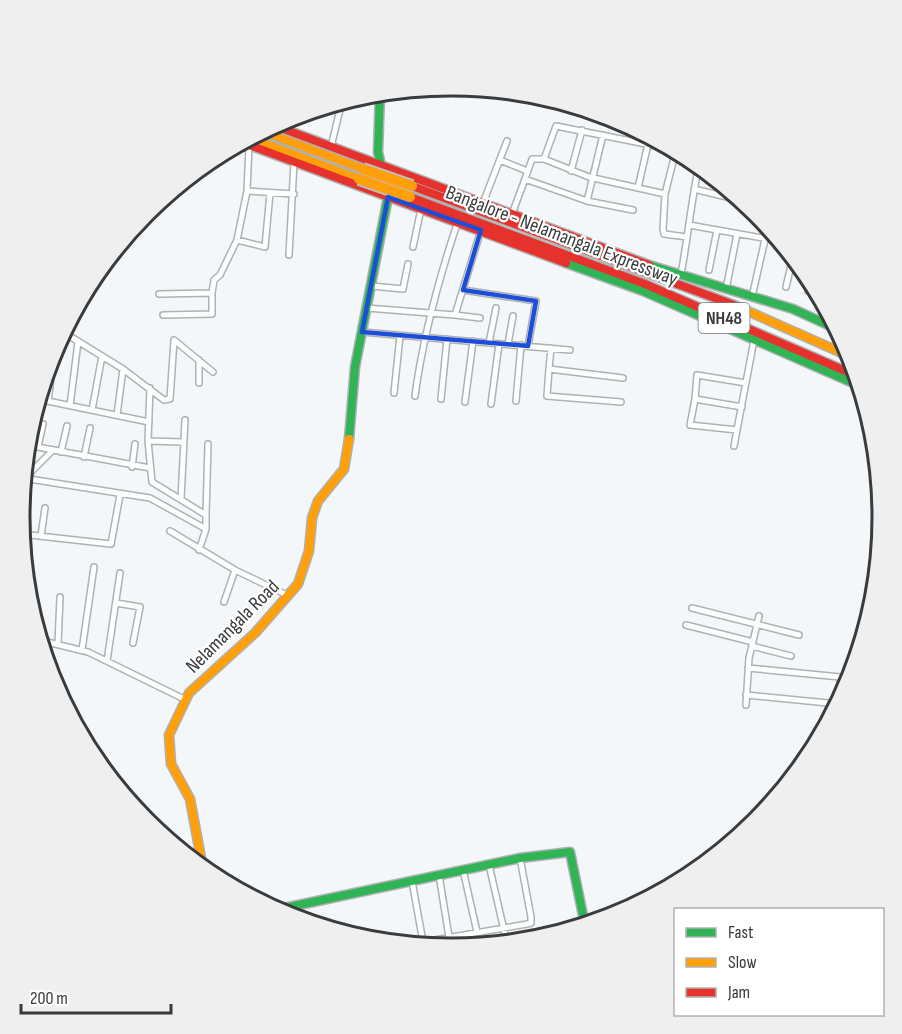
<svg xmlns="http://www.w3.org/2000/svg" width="902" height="1034" font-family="'Sofia Sans Condensed',sans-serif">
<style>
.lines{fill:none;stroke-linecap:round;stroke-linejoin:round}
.street-casing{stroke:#afb1b3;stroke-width:8}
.fast-casing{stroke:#afb1b3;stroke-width:11}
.slow-casing{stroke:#afb1b3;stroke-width:11}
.jam-casing{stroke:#afb1b3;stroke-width:11}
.street{stroke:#fdfefe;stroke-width:5}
.fast{stroke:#30b455;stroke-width:8}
.slow{stroke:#ff9f0a;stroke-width:8}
.jam{stroke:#e5322d;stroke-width:8}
.slow-bridge-casing{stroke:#b8c0c9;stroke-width:14;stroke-linecap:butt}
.slow-bridge{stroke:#ff9f0a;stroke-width:10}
.marked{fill:none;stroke:#1d4ed8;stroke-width:4.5;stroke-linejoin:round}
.labels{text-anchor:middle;stroke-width:4.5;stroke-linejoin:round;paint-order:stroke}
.shield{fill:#fff;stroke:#747677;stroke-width:1.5}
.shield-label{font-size:18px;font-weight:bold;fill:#393b3d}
.street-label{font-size:20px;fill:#393b3d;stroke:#fff}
.rim{fill:none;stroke:#393b3d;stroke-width:3}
</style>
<rect width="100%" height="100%" fill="#f4f7fa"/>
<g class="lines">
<defs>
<path id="street" d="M331 147 342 101
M676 150 665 194 663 229 664 234 687 237
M500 160 527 171
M571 171 582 130
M525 179 532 159H544
M638 188 648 144
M694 189 743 201
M247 191 294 194
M665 194 589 177 544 159 556 126 676 150
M587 201 603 135
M483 203 507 141
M512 214 525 179 587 201 633 210
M689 225 780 241
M237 240 265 247 270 193
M413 247 421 209
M289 255 294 162
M709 270 717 230
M681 274C688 237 691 202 699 165
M372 286 403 289 408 264
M786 287 793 257
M726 289 737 234
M463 290 536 301 528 346
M808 291 811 279
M159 294 212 293 214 280 220 275 237 240 247 191 249 146
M752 297 768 226
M367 308 455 315
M163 315 212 314V293
M480 318 455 315 481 230
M825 323 828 311
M63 332 123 369 164 400 170 399 174 340 213 372
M362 332 570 350
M489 343 496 308
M508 344 513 316
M551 348 549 369 623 378
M199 360V383
M549 369 547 396 621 402
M150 388 148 441 152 482 206 515V529L199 550
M394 393 400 336
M415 396C423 336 439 278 458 221
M38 399 149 422
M441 399 447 339
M695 399 697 375 746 383
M48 401 55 347
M516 401 521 345
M465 402 473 341
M491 404 499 344
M70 406 78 342
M742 407 695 399 690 425 737 430 754 340
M92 410 102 356
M117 415 123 369
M148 441 183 442
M27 445 150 468
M734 446 737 430
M38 447 43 424
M61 452 67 426
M84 457 90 428
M132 467 135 444
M23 478 150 498 206 529
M181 499 185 420
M21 503 31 472 53 450
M206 515 208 444
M170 531 235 570 289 596
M21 534 111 544 120 495
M41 536 45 508
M224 602 235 570
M116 603 140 607 133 643
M692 608 799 635
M686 625 753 642
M39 640 88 652 186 700
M858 641 862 642
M58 644 60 597
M752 646 791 656
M82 650 94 567
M107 661 120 573
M850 663 855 665
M748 668 840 677V699
M746 695 838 704
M746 705 749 658 759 616
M489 865 507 943
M463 870 477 932
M439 875 449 937
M412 881 423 942 527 924 531 923V917L520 858
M295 906 297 919
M583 920 596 922"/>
<path id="fast" d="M566 263 643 291 860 386
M649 265 793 309 837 329
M349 439 355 367 388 197 378 152 380 92
M275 910 520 858 570 852 585 925"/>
<path id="slow" d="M262 131 363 169
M250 138 359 179
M734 305 851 357
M203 869 190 799 171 764 169 735 189 693 255 633 298 584 309 551 312 518 318 501 344 469 349 439"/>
<path id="jam" d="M273 125 649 265
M241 142 566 263
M412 186 734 305
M410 197 645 284 857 376"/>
</defs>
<!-- street casing -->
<use href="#street" class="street-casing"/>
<!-- fast casing -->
<use href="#fast" class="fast-casing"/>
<!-- slow casing -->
<use href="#slow" class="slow-casing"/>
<!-- jam casing -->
<use href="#jam" class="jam-casing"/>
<!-- street -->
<use href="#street" class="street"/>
<!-- fast -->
<use href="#fast" class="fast"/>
<!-- slow -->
<use href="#slow" class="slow"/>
<!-- jam -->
<use href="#jam" class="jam"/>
<defs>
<path id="slow-bridge" d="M363 169 412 186
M359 179 410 197"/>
</defs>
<!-- slow-bridge casing -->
<use href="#slow-bridge" class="slow-bridge-casing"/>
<!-- slow-bridge -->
<use href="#slow-bridge" class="slow-bridge"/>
</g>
<!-- marked area -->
<path class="marked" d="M388 197 481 230 463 290 536 301 528 346 362 332Z"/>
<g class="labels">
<!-- shield labels -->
<rect class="shield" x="698.5" y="303" width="51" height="30" rx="4.5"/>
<g class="shield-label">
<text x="724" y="324">NH48</text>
</g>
<!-- street labels -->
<g class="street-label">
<text transform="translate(562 235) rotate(21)" y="7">Bangalore - Nelamangala Expressway</text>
<text transform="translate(232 626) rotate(-45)" y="7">Nelamangala Road</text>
</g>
</g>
<!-- crop -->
<path d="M0 0H902V1034H0ZM30 517a421 421 0 1 1 842 0a421 421 0 1 1-842 0Z" fill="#efefef" fill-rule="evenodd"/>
<path class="rim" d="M30 517a421 421 0 1 1 842 0a421 421 0 1 1-842 0Z"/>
<!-- legend -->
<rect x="674" y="908" width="210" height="108" fill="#ffffff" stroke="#b0b1b1" stroke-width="1.5"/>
<rect x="686" y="928" width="30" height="9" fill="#30b455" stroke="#b0b1b1" stroke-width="1.5"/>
<text x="728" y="938" font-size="18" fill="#393b3d">Fast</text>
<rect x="686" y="958" width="30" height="9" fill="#ff9f0a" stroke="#b0b1b1" stroke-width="1.5"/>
<text x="728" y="968" font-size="18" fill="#393b3d">Slow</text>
<rect x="686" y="988" width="30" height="9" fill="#e5322d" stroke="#b0b1b1" stroke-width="1.5"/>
<text x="728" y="998" font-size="18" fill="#393b3d">Jam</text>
<!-- scale -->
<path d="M21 1004v9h150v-9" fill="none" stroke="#393b3d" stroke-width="3"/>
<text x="30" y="1004" font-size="18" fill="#393b3d" stroke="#ffffff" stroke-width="4.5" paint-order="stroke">200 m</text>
</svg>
